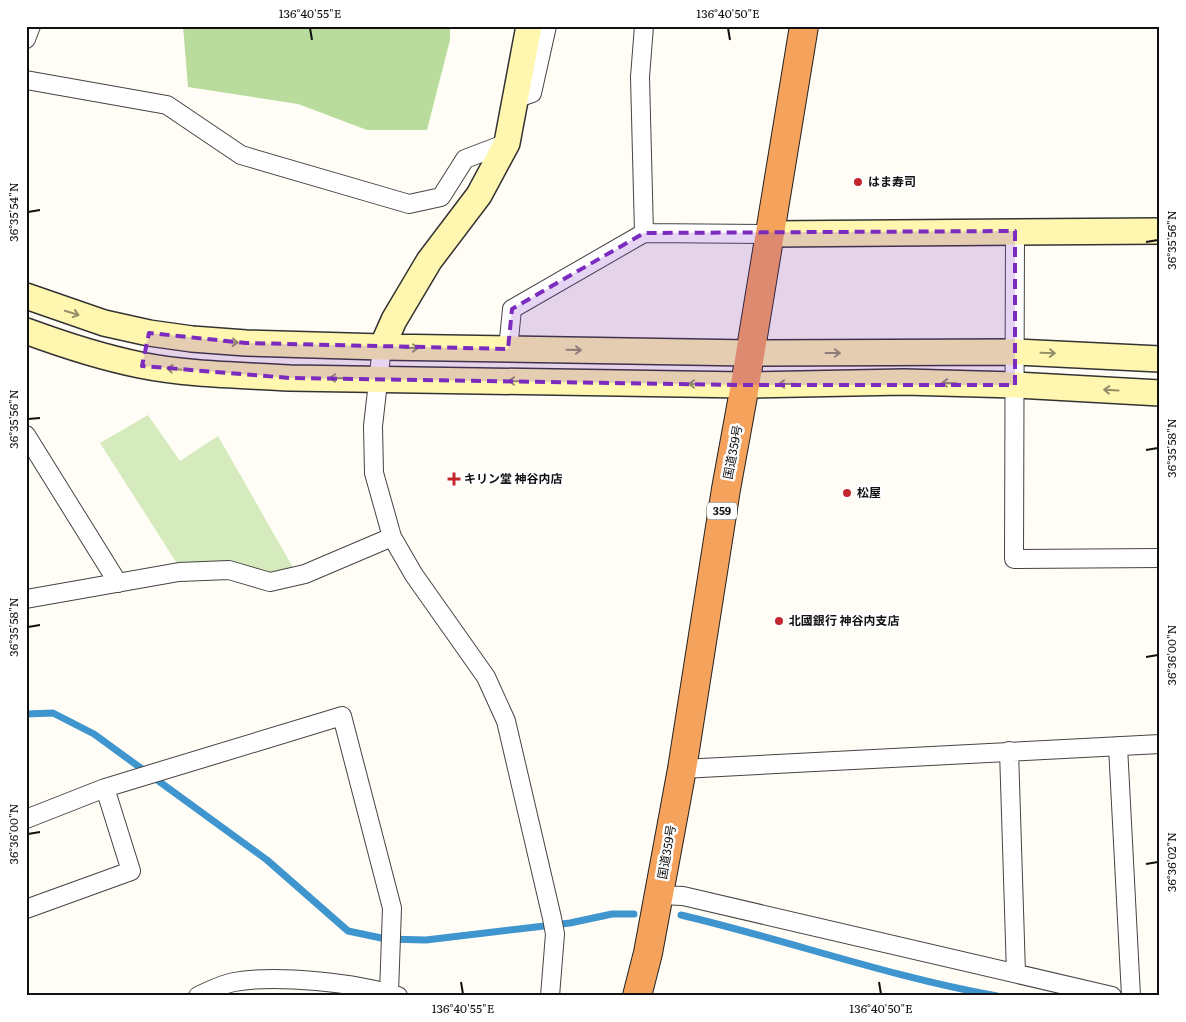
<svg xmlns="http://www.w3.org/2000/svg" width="1186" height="1022" font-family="Literata,'Noto Sans JP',serif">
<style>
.green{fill:#d5ebbd}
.forest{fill:#b9dc9c}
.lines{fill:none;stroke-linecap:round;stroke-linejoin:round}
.stream{stroke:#3f96cf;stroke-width:7}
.street-casing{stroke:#444;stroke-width:20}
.secondary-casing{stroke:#333;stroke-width:28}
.highway-casing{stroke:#222;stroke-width:30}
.street{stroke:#fff;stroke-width:18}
.secondary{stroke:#fff6b0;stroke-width:25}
.highway{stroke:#f5a25d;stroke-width:28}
.oneway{stroke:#948f68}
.marked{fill:#7b2cbf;fill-opacity:0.2;stroke:#7b2cbf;stroke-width:4;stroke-dasharray:10 6;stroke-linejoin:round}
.ticks{fill:none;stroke:#111;stroke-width:2}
.poi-dot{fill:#c4262e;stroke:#fff;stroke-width:2}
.labels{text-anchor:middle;stroke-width:5;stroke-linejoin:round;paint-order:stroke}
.shield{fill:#fff;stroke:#585858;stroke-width:1}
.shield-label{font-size:11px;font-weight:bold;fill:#111}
.poi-label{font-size:12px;font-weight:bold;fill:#111;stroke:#fff;text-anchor:start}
.street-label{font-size:12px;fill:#111;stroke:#fff}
.neatline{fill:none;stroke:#111;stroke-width:2}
.ticks-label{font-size:12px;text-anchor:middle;fill:#111}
</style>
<rect width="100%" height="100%" fill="#fffdf5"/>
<!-- green -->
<path class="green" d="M148 415 180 461 218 436 295 571C287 573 276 576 268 575 238 570 208 557 178 565L100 443Z"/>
<!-- forest -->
<path class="forest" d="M183 26H450V40L427 130H367L298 104 188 87Z"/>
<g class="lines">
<!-- stream -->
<path class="stream" d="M26 714 53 713 94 734 267 860 348 931 386 939 426 940 570 923 612 914H634
M681 915C787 940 890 977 997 996"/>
<defs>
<path id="street" d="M26 39 31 26
M26 80 167 105 241 155 409 204 441 197 465 159 507 143
M515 99 532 93 547 26
M1015 231 1014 559 1160 558
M644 233 640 77 644 26
M382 347 373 426 374 473 392 537 414 575 486 677 506 721 552 918 555 934 550 996
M508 349 512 309 644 233 770 234
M26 435 118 583
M26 599 179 572 229 570 270 582 305 574 392 537
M1118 746 1131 996
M1009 751 1016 973
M682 769 1160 744
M26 819 105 788 342 716 392 908 389 993
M659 895 683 896 1112 996
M26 909 131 871 105 788
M198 996C209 991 222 984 234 982 277 974 357 983 398 996"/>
<path id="secondary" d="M770 234 1160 231
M26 296 104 323 149 333 192 339 246 343 382 347 749 353 1015 352 1160 359
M26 331C64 345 101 357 140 365 189 375 241 375 290 378L745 385 904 382 1015 385 1160 393
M382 347 394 320 429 261 479 195 507 143 529 26"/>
<path id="highway" d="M637 996 648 953 682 769 726 489 745 385 804 26"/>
</defs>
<!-- street casing -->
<use href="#street" class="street-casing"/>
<!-- secondary casing -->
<use href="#secondary" class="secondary-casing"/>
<!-- highway casing -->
<use href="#highway" class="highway-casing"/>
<!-- street -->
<use href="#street" class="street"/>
<!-- secondary -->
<use href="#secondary" class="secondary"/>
<!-- highway -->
<use href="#highway" class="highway"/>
</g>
<!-- one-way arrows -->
<defs><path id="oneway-shaft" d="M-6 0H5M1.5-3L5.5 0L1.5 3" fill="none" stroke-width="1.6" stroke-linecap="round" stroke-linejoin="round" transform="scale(1.25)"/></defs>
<g class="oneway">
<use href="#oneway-shaft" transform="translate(72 313) rotate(17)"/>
<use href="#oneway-shaft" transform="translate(231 342) rotate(4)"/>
<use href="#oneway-shaft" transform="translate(411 348) rotate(1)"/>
<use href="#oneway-shaft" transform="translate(574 350) rotate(1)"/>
<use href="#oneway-shaft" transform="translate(833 353)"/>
<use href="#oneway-shaft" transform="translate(1048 353) rotate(2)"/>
<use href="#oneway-shaft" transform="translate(174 369) rotate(-174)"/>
<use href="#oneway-shaft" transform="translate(337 378) rotate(-179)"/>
<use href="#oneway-shaft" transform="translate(516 381) rotate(-179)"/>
<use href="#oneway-shaft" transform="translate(949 383) rotate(-178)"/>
<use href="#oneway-shaft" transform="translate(696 384) rotate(-179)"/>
<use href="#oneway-shaft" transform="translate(786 384) rotate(179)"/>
<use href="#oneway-shaft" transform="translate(1111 390) rotate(-177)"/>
</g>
<!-- marked area -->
<path class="marked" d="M1015 231V385H745L290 378 142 366 149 333 246 343 508 349 512 309 644 233Z"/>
<!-- ticks -->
<path class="ticks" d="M310 28 312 40M728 28 730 40M28 212 40 210M1146 242 1158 240M28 419 40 418M1146 450 1158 448M28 627 40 625M1146 657 1158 655M28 834 40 832M1146 864 1158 862M461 982 463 994M879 982 881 994"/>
<!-- markers -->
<g class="poi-dot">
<circle cx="858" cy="182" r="5"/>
<path d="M451.5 471.5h5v5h5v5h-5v5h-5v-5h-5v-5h5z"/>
<circle cx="847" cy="493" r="5"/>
<circle cx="779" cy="621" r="5"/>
</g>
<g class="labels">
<!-- shield labels -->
<rect class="shield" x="707" y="502.5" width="30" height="17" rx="4"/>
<g class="shield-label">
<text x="722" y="515">359</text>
</g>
<!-- poi labels -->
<g class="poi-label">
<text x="868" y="186">はま寿司</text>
<text x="464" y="483">キリン堂 神谷内店</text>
<text x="857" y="497">松屋</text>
<text x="789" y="625">北國銀行 神谷内支店</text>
</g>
<!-- street labels -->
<g class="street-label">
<text transform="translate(733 452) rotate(-79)" y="4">国道359号</text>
<text transform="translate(667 852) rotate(-80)" y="4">国道359号</text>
</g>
</g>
<!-- border -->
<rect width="1186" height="1022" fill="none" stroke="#ffffff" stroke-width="55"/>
<rect x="28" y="28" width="1130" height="966" class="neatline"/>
<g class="ticks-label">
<text x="310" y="18">136°40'55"E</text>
<text x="728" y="18">136°40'50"E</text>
<text transform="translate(14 212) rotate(-90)" y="4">36°35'54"N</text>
<text transform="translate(1172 240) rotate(-90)" y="4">36°35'56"N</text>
<text transform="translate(14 419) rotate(-90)" y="4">36°35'56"N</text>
<text transform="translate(1172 448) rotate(-90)" y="4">36°35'58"N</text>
<text transform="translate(14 627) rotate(-90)" y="4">36°35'58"N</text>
<text transform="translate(1172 655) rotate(-90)" y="4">36°36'00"N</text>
<text transform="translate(14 834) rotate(-90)" y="4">36°36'00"N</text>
<text transform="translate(1172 862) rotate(-90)" y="4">36°36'02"N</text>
<text x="463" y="1013">136°40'55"E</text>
<text x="881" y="1013">136°40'50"E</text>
</g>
</svg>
